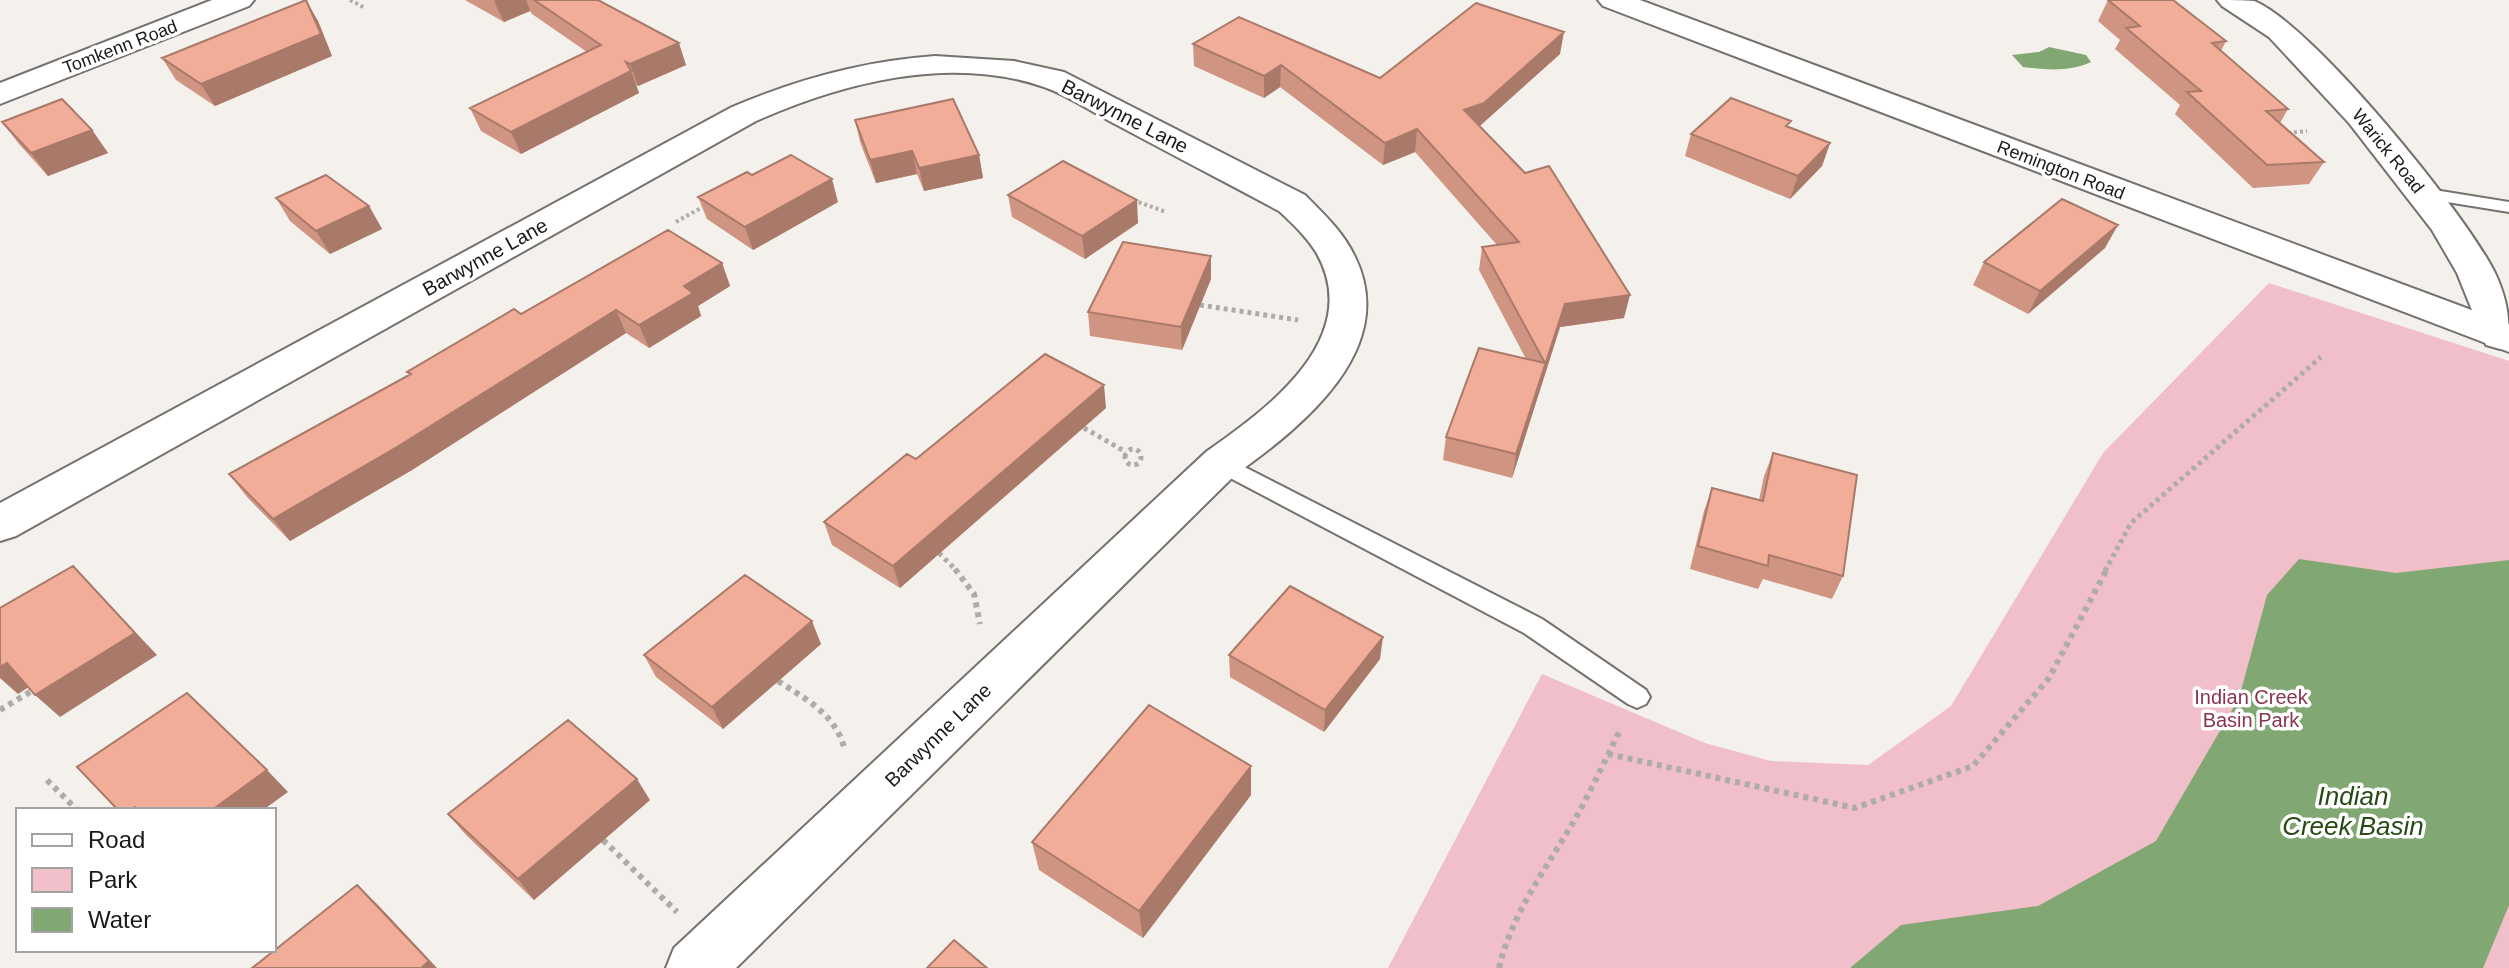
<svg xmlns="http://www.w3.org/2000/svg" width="2509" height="968" font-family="Helvetica,sans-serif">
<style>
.green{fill:#f0bfc9}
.water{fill:#81a772}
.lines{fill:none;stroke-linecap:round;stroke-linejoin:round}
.service-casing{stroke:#74716e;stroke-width:4}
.minor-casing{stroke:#74716e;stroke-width:4}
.secondary-casing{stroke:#74716e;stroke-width:4}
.path-far2{stroke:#aeaca9;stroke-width:4;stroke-dasharray:3 3;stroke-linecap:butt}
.path-far1{stroke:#aeaca9;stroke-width:5;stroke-dasharray:4 4;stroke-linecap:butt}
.path{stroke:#aeaca9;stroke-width:6;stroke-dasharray:5 5;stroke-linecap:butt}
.service{fill:#fff;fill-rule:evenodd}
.minor{fill:#fff;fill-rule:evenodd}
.secondary{fill:#fff;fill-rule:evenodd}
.wall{fill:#cf9582}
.shaded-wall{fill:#a9796a}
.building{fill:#f1ad97;stroke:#a9796a;stroke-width:2}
.labels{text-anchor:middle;stroke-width:7;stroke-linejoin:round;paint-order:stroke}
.far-street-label{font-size:18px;fill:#1b1a19;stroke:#fff}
.street-label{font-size:20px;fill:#1b1a19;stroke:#fff}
.park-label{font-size:20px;fill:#89354d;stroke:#fff}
.near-water-label{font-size:26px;font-style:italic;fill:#264a13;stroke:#fff}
</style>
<rect width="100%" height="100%" fill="#f4f1ed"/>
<!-- green -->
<path class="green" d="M2269 283 2509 361V968H1388L1542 674 1705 743 1771 761 1868 765 1951 706 2103 453Z"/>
<!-- water -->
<path class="water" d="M2049 47 2086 55 2091 62C2070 72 2046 70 2023 67L2012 55 2039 52Z
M2299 559 2396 573 2509 560V905L2483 968H1850L1901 925 2038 906 2156 841 2239 698 2267 595Z"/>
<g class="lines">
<defs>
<path id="service" d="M2422 188 2509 202V212L2416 197 2413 193 2416 189Z
M1221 455 1542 619 1646 690 1650 697 1646 704 1637 708 1628 704 1524 633 1213 469 1210 463 1213 457Z"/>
<path id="minor" d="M212 0H254L249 6 0 104V83Z
M2217 0C2228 0 2244 0 2254 1 2311 23 2469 217 2496 275 2508 302 2509 318 2509 347L2500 349 2486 345 2457 273 2432 230 2349 123 2269 37 2222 6Z
M935 56 1014 61 1064 72 1305 195C1324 214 1344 233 1355 257 1400 349 1302 427 1236 474L736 968H666L674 948 1206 452C1266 410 1366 338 1316 252 1306 236 1293 224 1279 211 1225 182 1171 154 1117 125 1093 113 1067 94 1041 86 948 55 842 83 756 121L16 536 0 541V503L732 107C798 79 864 61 935 56Z"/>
<path id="secondary" d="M1598 0H1640L2509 324V352L1603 6Z"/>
</defs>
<!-- service casing -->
<use href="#service" class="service-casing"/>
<!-- minor casing -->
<use href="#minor" class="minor-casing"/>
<!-- secondary casing -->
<use href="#secondary" class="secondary-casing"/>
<!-- path-far2 -->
<path class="path-far2" d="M350 0 365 8
M2288 133 2307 131
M1133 200 1166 212
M676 222 706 205"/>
<!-- path-far1 -->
<path class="path-far1" d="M1200 305 1298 320
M1084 428 1126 452
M1125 457a8 8 0 1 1 16 0a8 8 0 1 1-16 0Z
M939 553 957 571
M2105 571 2131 523 2321 357"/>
<!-- path -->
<path class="path" d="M955 569 974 594 980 624
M778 681C807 700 837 715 845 751
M0 710 35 689
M1608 754 1855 808 1973 766 2049 678 2107 569
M47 780 77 810
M603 840 677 912
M1499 968C1512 914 1543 873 1571 826 1589 795 1605 761 1621 728"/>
<!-- service -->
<use href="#service" class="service"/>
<!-- minor -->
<use href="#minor" class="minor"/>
<!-- secondary -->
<use href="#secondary" class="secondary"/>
</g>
<!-- wall -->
<path class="wall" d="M465 0H598L686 65 638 86 636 85 639 93 521 154 481 131 470 108 587 52 532 14 530 11 504 22Z
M2108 0 2226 41 2221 51 2288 109 2280 123 2324 162 2309 184 2253 188 2175 114 2180 105 2115 49 2120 40 2098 21Z
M318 21 332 56 215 106 176 80 162 58Z
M1193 44 1380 78 1560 54 1479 126 1624 318 1560 327 1512 478 1443 460 1446 437 1526 359 1479 270 1482 247 1497 245 1415 152 1383 165 1280 87 1264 98 1194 66Z
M855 120 979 155 983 178 924 191 917 174 876 183 860 142Z
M2 122 92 130 108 153 48 176 19 144Z
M1789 127 1830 143 1822 166 1790 199 1685 156 1691 134Z
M752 175 838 202 753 250 707 219 698 197Z
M1008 195 1138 223 1085 259 1012 217Z
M276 198 369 206 382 229 330 254 290 221Z
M2105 248 2028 314 1973 285 1984 262Z
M722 263 730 286 698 306 701 316 649 348 626 333 412 470 290 541 247 497 229 474 409 375 407 372 521 314Z
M1211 279 1182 350 1090 336 1088 312Z
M1106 408 900 588 832 545 824 522 916 459Z
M1773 453 1843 576 1832 599 1763 579 1758 589 1690 569 1704 511 1712 488 1759 500 1764 476Z
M821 644 723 729 656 677 644 655Z
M1229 655 1380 659 1324 732 1230 677Z
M1251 795 1143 938 1039 870 1032 842Z
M650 800 534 900 466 835 448 814Z"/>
<!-- shaded-wall -->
<path class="shaded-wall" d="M306 0 318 21 332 56 215 106 201 84Z
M496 0H526L530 11 504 22 494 1Z
M1564 32 1560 54 1481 125 1462 133 1464 110Z
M679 43 686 65 638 86 630 64Z
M1281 65 1280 87 1264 98V76Z
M631 71 639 93 521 154 511 132Z
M1417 129 1415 152 1383 165 1385 143Z
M92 130 108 153 48 176 31 153Z
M1830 143 1822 166 1790 199 1798 176Z
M912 151 917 174 876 183 870 160Z
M979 155 983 178 924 191 919 168Z
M832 179 838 202 753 250 745 227Z
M1137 200 1138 223 1085 259 1082 236Z
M369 206 382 229 330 254 316 231Z
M2118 225 2105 248 2028 314 2040 291Z
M1211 256V279L1182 350 1181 327Z
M722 263 730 286 698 306 701 316 649 348 639 325 684 286Z
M1630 295 1624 318 1560 327 1512 478 1516 454 1565 304Z
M616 310 626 333 412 470 290 541 273 519Z
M1104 385 1106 408 900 588 893 566Z
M73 566 157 655 60 717 35 695Z
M812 621 821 644 723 729 712 707Z
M1383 637 1380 659 1324 732 1325 710Z
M7 663 32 685 18 694 0 678V667Z
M1251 766V795L1143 938 1139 911Z
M267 770 288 792 263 810H212Z
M637 779 650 800 534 900 518 879Z
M357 885 378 905 437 968H421Z"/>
<!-- building -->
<path class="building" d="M306 0 321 34 201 84 162 58Z
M534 0H598L679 43 630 64 626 62 631 71 511 132 470 108 601 45Z
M2108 0H2173L2226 41 2212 43 2288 109 2266 111 2324 162 2267 165 2187 92 2201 91 2126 28 2140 26Z
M1476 3 1564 32 1484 103 1464 110 1525 173 1549 166 1630 295 1565 304 1516 454 1446 437 1479 348 1545 363 1482 247 1519 242 1417 129 1385 143 1281 65 1264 76 1193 44 1239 17 1380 78Z
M1731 98 1791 121 1786 126 1830 143 1798 176 1691 134Z
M62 99 92 130 31 153 2 122Z
M953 99 979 155 919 168 912 151 870 160 855 120Z
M791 155 832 179 745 227 698 197 747 172 752 175Z
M1063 161 1137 200 1082 236 1008 195Z
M326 175 369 206 316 231 276 198Z
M2062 199 2118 225 2040 291 1984 262Z
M668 230 722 263 684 286 693 293 639 325 616 310 397 447 273 519 229 474 411 374 407 372 514 309 521 314Z
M1123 242 1211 256 1181 327 1088 312Z
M1045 354 1104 385 893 566 824 522 907 454 916 459Z
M1773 453 1857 475 1843 576 1769 555 1768 566 1698 546 1712 488 1763 501Z
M73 566 135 633 35 695 7 663 0 667V608Z
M745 575 812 621 712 707 644 655Z
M1290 586 1383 637 1325 710 1229 655Z
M187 693 267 770 212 810H138L135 807 131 810H118L77 767Z
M1149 705 1251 766 1139 911 1032 842Z
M568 720 637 779 518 879 448 814Z
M357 885 429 961 421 968H252Z
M954 940 987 968H927Z"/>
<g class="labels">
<!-- far-street labels -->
<g class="far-street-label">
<text transform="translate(120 47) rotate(-21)" y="6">Tomkenn Road</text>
<text transform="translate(2388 151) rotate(51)" y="6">Warick Road</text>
<text transform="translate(2061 170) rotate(21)" y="6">Remington Road</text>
</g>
<!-- street labels -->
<g class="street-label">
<text transform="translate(1125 116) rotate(27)" y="7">Barwynne Lane</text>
<text transform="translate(485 257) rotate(-29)" y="7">Barwynne Lane</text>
<text transform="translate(938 735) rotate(-44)" y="7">Barwynne Lane</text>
</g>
<!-- park labels -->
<g class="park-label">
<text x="2251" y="704">Indian Creek<tspan x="2251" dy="23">Basin Park</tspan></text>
</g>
<!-- near-water labels -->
<g class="near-water-label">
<text x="2353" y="805">Indian<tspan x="2353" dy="30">Creek Basin</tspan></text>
</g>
</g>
<!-- legend -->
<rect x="16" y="808" width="260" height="144" fill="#ffffff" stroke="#a4a3a3" stroke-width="2"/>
<rect x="32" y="834" width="40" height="12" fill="#ffffff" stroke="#a4a3a3" stroke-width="2"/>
<text x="88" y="848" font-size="24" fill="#1b1a19">Road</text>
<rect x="32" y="868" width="40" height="24" fill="#f0bfc9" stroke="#a4a3a3" stroke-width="2"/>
<text x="88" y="888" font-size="24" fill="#1b1a19">Park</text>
<rect x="32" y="908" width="40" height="24" fill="#81a772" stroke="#a4a3a3" stroke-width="2"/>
<text x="88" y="928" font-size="24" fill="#1b1a19">Water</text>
</svg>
